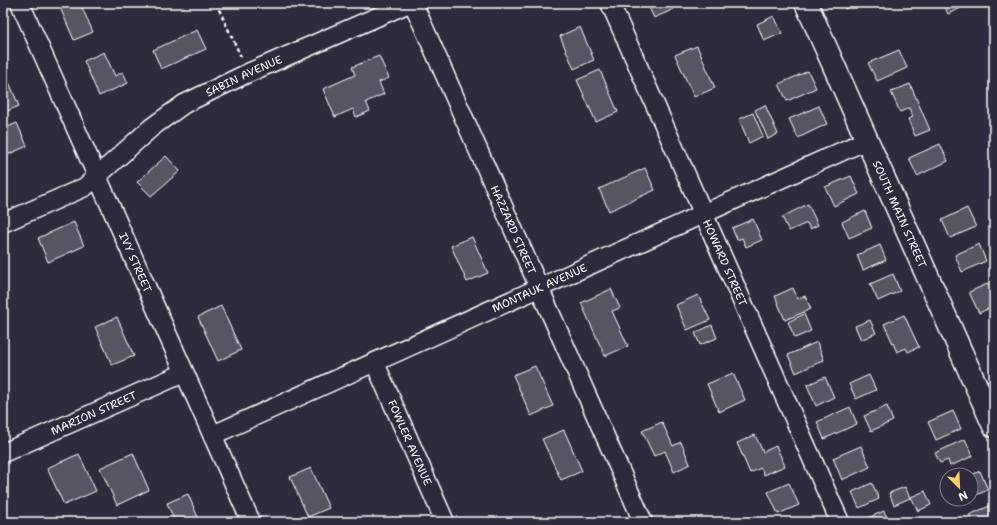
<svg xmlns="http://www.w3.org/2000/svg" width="997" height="525" font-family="'Shantell Sans',sans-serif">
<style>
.building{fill:#595564;stroke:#fff}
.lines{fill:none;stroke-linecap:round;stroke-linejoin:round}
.minor-casing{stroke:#fff;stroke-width:21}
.tertiary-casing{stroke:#fff;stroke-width:25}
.path{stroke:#fff;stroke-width:2.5;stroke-dasharray:4 3;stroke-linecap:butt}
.minor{stroke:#2f2a3d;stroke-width:18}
.tertiary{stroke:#2f2a3d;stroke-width:22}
.labels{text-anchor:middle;stroke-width:3;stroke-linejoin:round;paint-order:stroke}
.street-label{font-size:11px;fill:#fff;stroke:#2f2a3d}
</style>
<rect width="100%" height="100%" fill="#2f2a3d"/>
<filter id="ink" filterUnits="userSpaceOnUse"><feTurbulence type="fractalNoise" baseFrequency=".025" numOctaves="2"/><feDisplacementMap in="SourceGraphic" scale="8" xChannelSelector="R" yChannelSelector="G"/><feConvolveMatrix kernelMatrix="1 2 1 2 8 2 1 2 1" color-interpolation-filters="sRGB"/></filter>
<g filter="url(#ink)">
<!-- building -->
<path class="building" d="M58 3H80L93 32 74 40Z
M647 3H671L674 9 654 18Z
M842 3H858L845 9Z
M943 3H966L967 5 948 14Z
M774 16 782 33 764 41 757 24Z
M580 27 594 60 574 69 560 36Z
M197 30 206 49 161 69 153 50Z
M697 46 715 88 694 97 675 55Z
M899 50 907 68 877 81 868 63Z
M104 52 115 76 123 72 128 83 99 96 84 61Z
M379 56 389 78 379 82 384 94 366 102 370 111 356 117 353 109 335 117 323 89 355 75 352 67Z
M3 68 19 106 3 113Z
M600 70 618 112 596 122 577 80Z
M808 71 816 88 787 101 779 84Z
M910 84 930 130 915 136 908 119 913 117 909 108 900 112 891 92Z
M765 105 778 134 768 139 755 110Z
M819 106 827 124 798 138 789 119Z
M753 113 763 136 749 143 739 119Z
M17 123 27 146 5 156 3 152V129Z
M940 144 948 161 917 176 909 158Z
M166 156 180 171 151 196 137 182Z
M645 168 655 190 609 211 599 189Z
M851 176 859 194 834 206 825 187Z
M808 204 818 225 810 229 807 223 789 231 782 217Z
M967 208 976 227 950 238 942 220Z
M865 211 872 228 849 238 842 222Z
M753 219 762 240 746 247 742 238 737 240 732 228Z
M74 222 84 246 48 262 38 238Z
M472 237 488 273 467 282 451 246Z
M979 244 986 261 962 272 955 255Z
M880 245 886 260 863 270 857 255Z
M893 274 900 291 878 301 870 284Z
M994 281V306L979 313 969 292Z
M793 288 798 299 805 296 811 309 785 320 775 296Z
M611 289 620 308 612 311 628 346 605 356 581 303Z
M698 295 710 320 687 330 676 305Z
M221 306 241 350 218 361 198 317Z
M804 314 811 331 795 338 788 322Z
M904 315 919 347 908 352 906 348 897 352 884 324Z
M117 317 134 356 112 365 95 327Z
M870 320 876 333 861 340 855 326Z
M712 325 717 338 700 345 695 333Z
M817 342 824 360 796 373 788 355Z
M535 366 553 406 531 416 513 375Z
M733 373 745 400 719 412 707 384Z
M869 375 876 390 856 399 849 384Z
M825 377 834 397 816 406 807 385Z
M887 406 893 421 871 431 864 416Z
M850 407 857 424 824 439 817 422Z
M953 411 961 429 936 440 928 422Z
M662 422 673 446 681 442 690 464 674 472 665 451 654 456 642 431Z
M564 430 582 471 561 480 542 439Z
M755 435 763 452 776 446 785 466 764 475 761 468 750 473 737 443Z
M965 439 973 456 950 466 948 460 940 463 935 453Z
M861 446 870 467 842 480 833 458Z
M133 453 149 490 117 505 100 468Z
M79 454 96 491 64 505 47 468Z
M311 468 329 508 308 517 290 477Z
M980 471 988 490 971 497V475Z
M789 483 799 505 778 514 768 492Z
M872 483 879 499 859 508 852 492Z
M905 487 910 498 894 505 889 493Z
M925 491 931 505 918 511 911 497Z
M188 494 200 522H175L167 503Z
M994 504V522H972L969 515Z
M884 511 889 522H861V521Z"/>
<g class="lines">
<defs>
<g id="minor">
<path id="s1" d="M20 3 251 522"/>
<path id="s2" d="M413 3 643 522"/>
<path id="s3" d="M610 3 840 522"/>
<path id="s4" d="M3 223 85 187 152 127 184 104 248 73 409 3"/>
<path id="s5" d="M375 363 445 522"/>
<path id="s6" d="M213 435 867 140"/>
<path id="s7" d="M3 453 184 373"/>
</g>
<g id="tertiary">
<path id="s8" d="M806 3 994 426"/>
</g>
</defs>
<!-- minor casing -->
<use href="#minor" class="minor-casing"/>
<!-- tertiary casing -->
<use href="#tertiary" class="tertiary-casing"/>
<!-- path -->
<path class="path" d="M216 3 242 59"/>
<!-- minor -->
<use href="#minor" class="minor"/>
<!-- tertiary -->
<use href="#tertiary" class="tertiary"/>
</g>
</g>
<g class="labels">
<!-- street labels -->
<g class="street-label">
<text dy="4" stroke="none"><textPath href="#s4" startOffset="285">SABIN AVENUE</textPath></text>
<text dy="4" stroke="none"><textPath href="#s8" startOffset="231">SOUTH MAIN STREET</textPath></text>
<text dy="4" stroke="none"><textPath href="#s2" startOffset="248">HAZZARD STREET</textPath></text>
<text dy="4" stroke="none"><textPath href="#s1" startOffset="284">IVY STREET</textPath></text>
<text dy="4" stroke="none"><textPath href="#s3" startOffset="284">HOWARD STREET</textPath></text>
<text dy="4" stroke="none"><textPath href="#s6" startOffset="358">MONTAUK AVENUE</textPath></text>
<text dy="4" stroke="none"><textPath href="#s7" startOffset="99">MARION STREET</textPath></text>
<text dy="4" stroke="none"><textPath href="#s5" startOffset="87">FOWLER AVENUE</textPath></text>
</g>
</g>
<!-- margin -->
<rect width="997" height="525" fill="none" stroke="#2f2a3d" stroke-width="16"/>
<rect x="8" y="8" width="981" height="509" fill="none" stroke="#fff" stroke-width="1.5" filter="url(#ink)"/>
<!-- north arrow -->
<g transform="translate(959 487) rotate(156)"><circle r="19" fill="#2f2a3d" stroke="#827f8b"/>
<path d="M0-3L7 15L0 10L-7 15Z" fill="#ffd166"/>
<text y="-6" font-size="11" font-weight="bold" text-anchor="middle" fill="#ffffff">N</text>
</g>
</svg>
